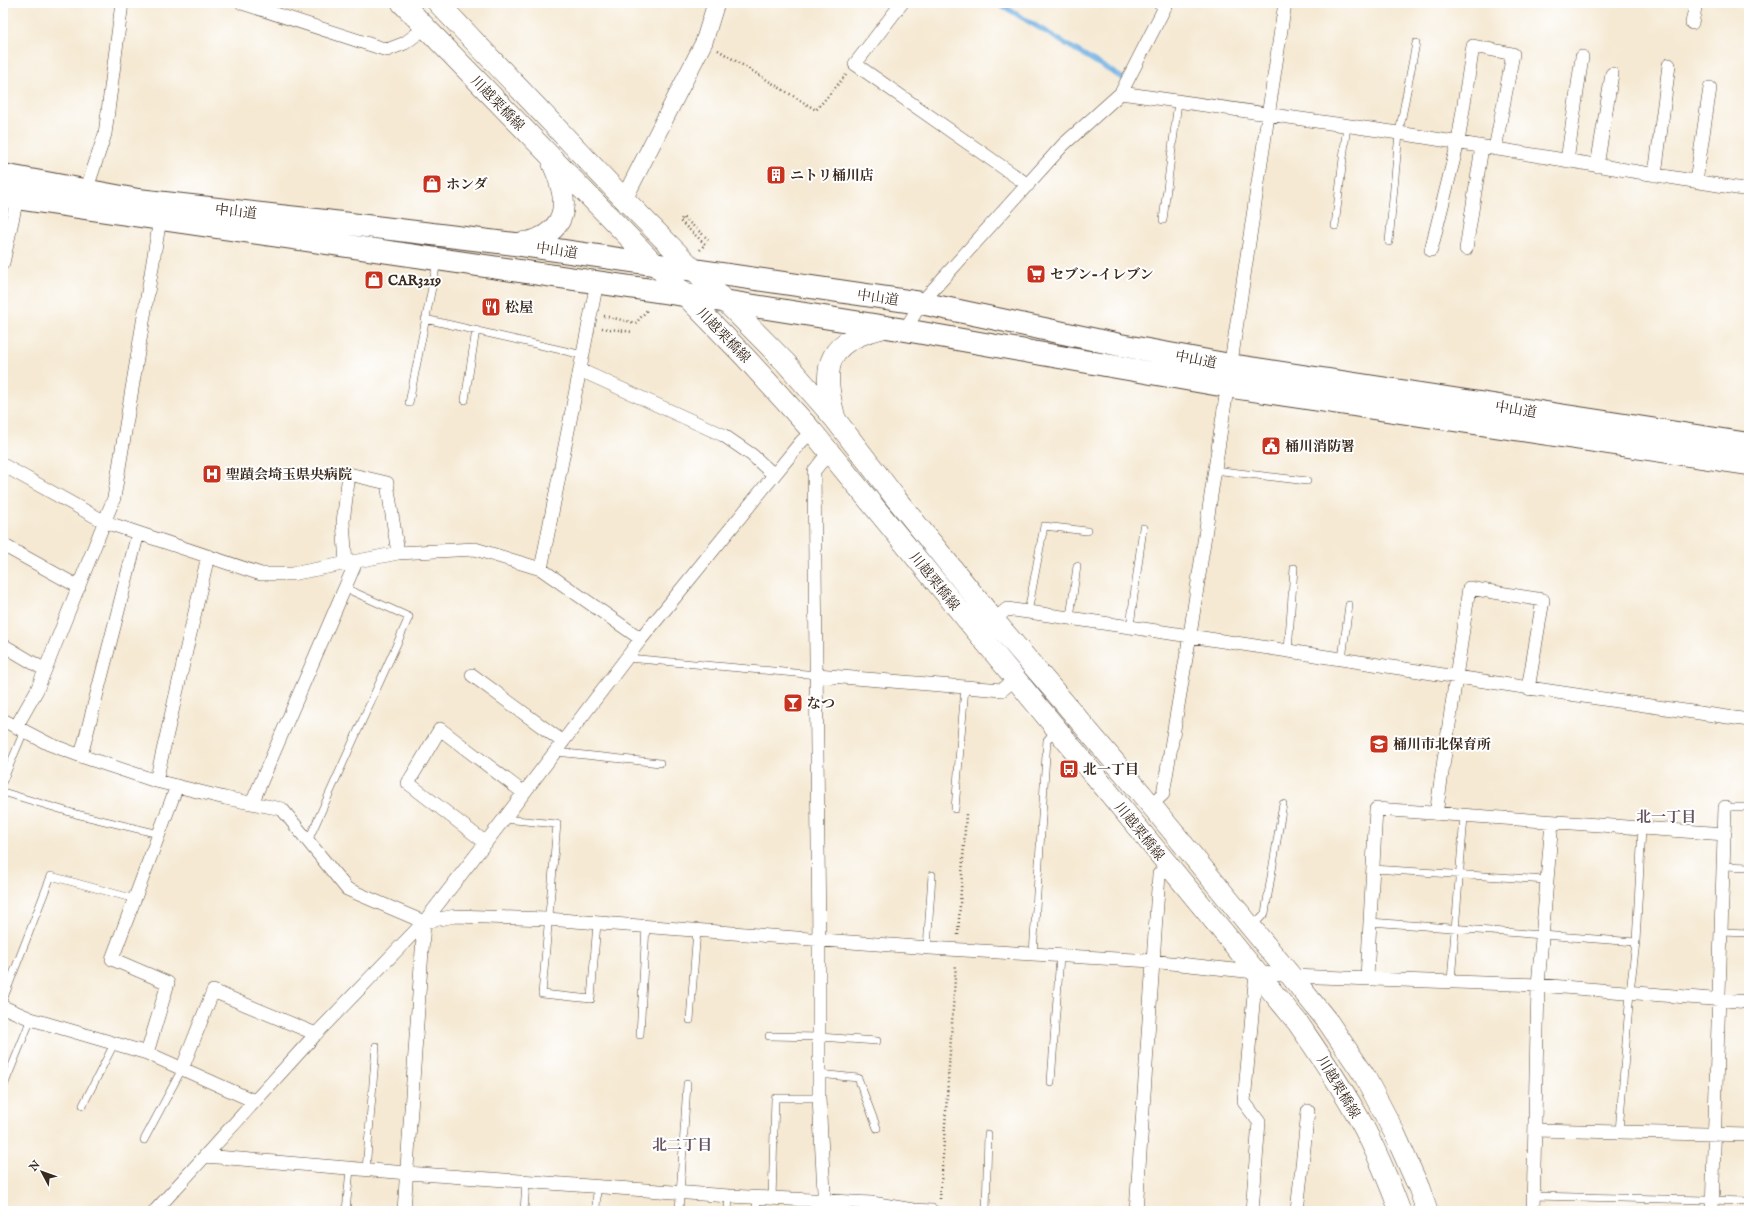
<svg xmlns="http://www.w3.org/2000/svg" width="1752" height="1214" font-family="'IM FELL English','Noto Serif JP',serif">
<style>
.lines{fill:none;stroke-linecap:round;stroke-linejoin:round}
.stream{stroke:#6daee1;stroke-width:5}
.service-casing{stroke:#574739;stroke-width:8}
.minor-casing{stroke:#574739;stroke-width:14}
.tertiary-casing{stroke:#574739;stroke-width:18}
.primary-casing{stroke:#574739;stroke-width:22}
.trunk-casing{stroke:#574739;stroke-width:24}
.path{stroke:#574739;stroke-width:2.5;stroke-dasharray:1 3;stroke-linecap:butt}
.service{stroke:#fff;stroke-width:7}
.minor{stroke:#fff;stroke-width:13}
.tertiary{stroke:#fff;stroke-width:17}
.primary{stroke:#fff;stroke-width:21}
.trunk{stroke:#fff;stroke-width:22}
.labels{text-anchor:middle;stroke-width:4;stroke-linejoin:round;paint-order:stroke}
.street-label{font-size:14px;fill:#3b2a1e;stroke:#fff}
.poi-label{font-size:14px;font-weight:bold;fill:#3b2a1e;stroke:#fff;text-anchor:start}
.neighbourhood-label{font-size:15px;font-weight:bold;fill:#665360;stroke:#fff}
</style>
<rect width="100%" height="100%" fill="#fff"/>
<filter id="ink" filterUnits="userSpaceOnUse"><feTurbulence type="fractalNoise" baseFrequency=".025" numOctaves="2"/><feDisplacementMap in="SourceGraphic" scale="8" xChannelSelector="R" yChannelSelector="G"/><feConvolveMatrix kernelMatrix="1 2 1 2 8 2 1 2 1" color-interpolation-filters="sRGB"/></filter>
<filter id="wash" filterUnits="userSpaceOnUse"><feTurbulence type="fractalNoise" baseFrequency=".012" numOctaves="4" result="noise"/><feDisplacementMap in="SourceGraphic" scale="16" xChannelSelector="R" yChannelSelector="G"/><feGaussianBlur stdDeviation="0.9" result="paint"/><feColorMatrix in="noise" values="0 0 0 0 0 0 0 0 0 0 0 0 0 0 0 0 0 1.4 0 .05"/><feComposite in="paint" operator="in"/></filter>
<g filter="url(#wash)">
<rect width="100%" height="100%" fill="#f5e9d3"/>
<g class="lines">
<!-- stream -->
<path class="stream" d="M998 3 1124 79"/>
</g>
</g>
<g filter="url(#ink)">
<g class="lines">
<defs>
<path id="service" d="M1155 3 1164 9
M1163 220 1178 102
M1335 226 1347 125
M1389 242 1399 133 1416 43
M425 319 583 355
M465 400 476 330
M409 403 437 262
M1214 470 1307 481
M1028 612 1044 526 1087 531
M1070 618 1077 566
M1130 626 1143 528
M1288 651 1294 568
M628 658 817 675
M1342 659 1349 605
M556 752 660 763
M3 781 24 731
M3 792 76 814 159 834
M1725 807H1749
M955 809 965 687
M504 819 557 824 542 994 591 999 597 923
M308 841 409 617 345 588
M1724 866 1749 867
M1373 869 1547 880
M1370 922 1636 942
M1253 926 1265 913 1283 804
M1721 932 1749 933
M927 948 932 875
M1033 954 1047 740 1056 730
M1451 981 1464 817
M3 1000 51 876 135 899
M690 1020 697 930
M640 1035 646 926
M769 1036 819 1037 877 1041
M819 1074 858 1078 877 1128
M1051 1082 1060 956
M3 1088 31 1019
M83 1105 114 1044
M1619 1132 1630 992 1636 942 1642 828
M144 1140 182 1069
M366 1170 376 1046
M1533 1196 1749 1201
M772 1199 775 1098H819
M346 1211 350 1169
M524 1211 526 1182
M596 1211 597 1187
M679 1211 687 1084
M728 1211 729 1196
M756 1211 757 1197
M986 1211 988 1134"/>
<path id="minor" d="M242 3 387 50 405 43 425 28
M902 3 855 64 1028 185
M1692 23 1696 3
M1121 93 1399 133 1749 190
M1567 161 1582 57
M1597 166 1612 74
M1655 175 1669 65
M1696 181 1710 88
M86 191 105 134 122 3
M1466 249 1482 147
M1431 250 1458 142 1473 46 1513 54 1495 149
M3 263 17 198
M905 330 921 303 1063 145 1121 93 1167 3
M580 370 723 435 752 455 774 475
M3 465 105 522 261 574H292L398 553 475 549 541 569 641 639
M3 545 79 587
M346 563 343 522 349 474 387 483 398 553
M541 569 597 282
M994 620 1007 609C1255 644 1501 686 1749 720
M3 645 45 670
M472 675 563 742
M817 675 1002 690 1015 679
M3 720 49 744 81 756 156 781 225 798 282 809 347 889 424 922 455 916 547 919 930 948 1152 961 1291 976 1538 985 1749 1002
M16 727 37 690 114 498 160 219
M81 756 138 533
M156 781 208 556
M252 803 356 562
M1151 805 1163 794 1190 635 1285 3
M1436 814 1469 588 1543 600 1528 689
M486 843 408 783 440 729 524 793
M1367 978 1376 809 1725 834
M3 1007 31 1019 147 1053 254 1101
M147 1053 168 983 112 959 177 786
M182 1069 213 991 316 1034
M1535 1130 1749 1135
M205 1156 407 1173 729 1196 872 1203 913 1210 932 1211
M155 1211 316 1034 424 922 504 819 641 639 801 442 812 431
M404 1211 424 922
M825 1211 819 1098V939L814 471 829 452
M1136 1211 1159 874 1168 865
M1252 1211 1259 1122 1244 1102 1256 972
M1297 1211 1308 1111
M1533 1211 1538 985 1552 822
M1712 1211 1725 807"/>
<path id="tertiary" d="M624 199 704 42 716 3"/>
<path id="primary" d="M402 3 745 357 812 431 1298 1023C1317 1051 1336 1078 1353 1108 1372 1140 1387 1176 1400 1211
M438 3 624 199 786 363 835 419 897 500 994 620 1151 805 1291 976 1328 1022 1364 1075 1394 1132 1419 1188 1427 1211
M516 244C524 242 533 242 540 238 573 222 565 191 553 164
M835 418C820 362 828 340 887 327"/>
<path id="trunk" d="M3 175 138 200 325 221 515 244 921 303 1120 345 1230 365 1749 444
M3 196 685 295 905 330 1226 386 1749 464"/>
</defs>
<!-- service casing -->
<use href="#service" class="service-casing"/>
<!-- minor casing -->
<use href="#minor" class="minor-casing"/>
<!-- tertiary casing -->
<use href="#tertiary" class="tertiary-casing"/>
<!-- primary casing -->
<use href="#primary" class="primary-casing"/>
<!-- trunk casing -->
<use href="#trunk" class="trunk-casing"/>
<!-- path -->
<path class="path" d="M718 50 816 110 846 75
M700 250 705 244 680 221 683 217 709 240
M604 316 636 323 648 309
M602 328 633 332
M958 935 966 814
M940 1199 956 964"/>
<!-- service -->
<use href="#service" class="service"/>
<!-- minor -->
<use href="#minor" class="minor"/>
<!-- tertiary -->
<use href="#tertiary" class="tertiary"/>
<!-- primary -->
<use href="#primary" class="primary"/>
<!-- trunk -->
<use href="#trunk" class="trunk"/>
</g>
</g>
<!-- icons -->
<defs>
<symbol id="building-square" viewBox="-11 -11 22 22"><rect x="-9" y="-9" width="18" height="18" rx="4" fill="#c8321e" stroke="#fff"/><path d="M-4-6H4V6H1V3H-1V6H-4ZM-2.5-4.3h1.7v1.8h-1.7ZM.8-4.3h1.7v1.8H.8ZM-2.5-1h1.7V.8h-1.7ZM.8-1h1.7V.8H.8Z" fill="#fff"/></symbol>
<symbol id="shop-square" viewBox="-11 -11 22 22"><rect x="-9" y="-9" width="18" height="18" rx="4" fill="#c8321e" stroke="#fff"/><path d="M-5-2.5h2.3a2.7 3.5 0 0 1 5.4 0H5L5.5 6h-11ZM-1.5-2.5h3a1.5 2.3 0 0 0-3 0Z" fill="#fff"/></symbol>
<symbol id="supermarket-square" viewBox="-11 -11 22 22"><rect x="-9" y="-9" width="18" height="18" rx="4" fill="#c8321e" stroke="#fff"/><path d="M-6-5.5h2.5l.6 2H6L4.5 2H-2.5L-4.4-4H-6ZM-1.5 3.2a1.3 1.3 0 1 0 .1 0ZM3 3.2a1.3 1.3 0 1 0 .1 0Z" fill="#fff"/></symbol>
<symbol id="restaurant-square" viewBox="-11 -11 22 22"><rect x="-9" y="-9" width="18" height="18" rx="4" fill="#c8321e" stroke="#fff"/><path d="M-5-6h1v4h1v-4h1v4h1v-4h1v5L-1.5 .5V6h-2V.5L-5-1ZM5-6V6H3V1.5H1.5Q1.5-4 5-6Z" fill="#fff"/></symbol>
<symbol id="civic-square" viewBox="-11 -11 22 22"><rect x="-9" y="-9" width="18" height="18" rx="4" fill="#c8321e" stroke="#fff"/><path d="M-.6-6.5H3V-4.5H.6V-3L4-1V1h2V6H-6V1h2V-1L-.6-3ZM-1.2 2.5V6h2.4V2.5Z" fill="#fff"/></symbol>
<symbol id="hospital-square" viewBox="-11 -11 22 22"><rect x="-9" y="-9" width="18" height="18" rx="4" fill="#c8321e" stroke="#fff"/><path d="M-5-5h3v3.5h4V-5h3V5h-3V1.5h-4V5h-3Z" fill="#fff"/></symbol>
<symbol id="bar-square" viewBox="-11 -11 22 22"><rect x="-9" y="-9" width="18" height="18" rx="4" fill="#c8321e" stroke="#fff"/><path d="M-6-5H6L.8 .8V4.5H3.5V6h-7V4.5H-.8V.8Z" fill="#fff"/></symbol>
<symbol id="school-square" viewBox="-11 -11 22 22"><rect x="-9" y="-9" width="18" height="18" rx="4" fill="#c8321e" stroke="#fff"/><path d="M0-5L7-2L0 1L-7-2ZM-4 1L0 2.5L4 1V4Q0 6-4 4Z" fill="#fff"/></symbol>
<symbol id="bus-square" viewBox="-11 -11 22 22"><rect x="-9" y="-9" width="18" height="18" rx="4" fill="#c8321e" stroke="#fff"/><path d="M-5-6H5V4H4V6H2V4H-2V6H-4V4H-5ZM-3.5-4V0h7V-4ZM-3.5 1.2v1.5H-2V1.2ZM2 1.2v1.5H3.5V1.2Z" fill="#fff"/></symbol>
</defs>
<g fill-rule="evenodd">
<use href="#building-square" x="765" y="164" width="22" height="22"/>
<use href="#shop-square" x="421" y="173" width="22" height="22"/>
<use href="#supermarket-square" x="1025" y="263" width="22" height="22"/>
<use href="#shop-square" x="363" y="269" width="22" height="22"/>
<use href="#restaurant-square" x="480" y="296" width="22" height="22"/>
<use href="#civic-square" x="1260" y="435" width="22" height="22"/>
<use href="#hospital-square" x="201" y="463" width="22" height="22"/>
<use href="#bar-square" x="782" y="692" width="22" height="22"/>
<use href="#school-square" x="1368" y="733" width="22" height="22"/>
<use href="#bus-square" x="1058" y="758" width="22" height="22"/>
</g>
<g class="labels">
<!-- street labels -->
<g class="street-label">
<text transform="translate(498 103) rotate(46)" y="5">川越栗橋線</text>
<text transform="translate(236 211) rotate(6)" y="5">中山道</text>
<text transform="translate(557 250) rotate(8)" y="5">中山道</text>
<text transform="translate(878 297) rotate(8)" y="5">中山道</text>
<text transform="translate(724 335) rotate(46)" y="5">川越栗橋線</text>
<text transform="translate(1196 359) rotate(11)" y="5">中山道</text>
<text transform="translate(1516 409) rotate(9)" y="5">中山道</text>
<text transform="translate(935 581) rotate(51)" y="5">川越栗橋線</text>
<text transform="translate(1140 831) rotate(51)" y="5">川越栗橋線</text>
<text transform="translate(1339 1087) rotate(59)" y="5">川越栗橋線</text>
</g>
<!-- poi labels -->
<g class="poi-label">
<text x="790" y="180">ニトリ桶川店</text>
<text x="446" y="189">ホンダ</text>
<text x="1050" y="279">セブン-イレブン</text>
<text x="388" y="285">CAR3219</text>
<text x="505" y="312">松屋</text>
<text x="1285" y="451">桶川消防署</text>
<text x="226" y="479">聖蹟会埼玉県央病院</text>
<text x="807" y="708">なつ</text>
<text x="1393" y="749">桶川市北保育所</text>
<text x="1083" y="774">北一丁目</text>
</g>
<!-- neighbourhood labels -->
<g class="neighbourhood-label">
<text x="1666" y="822">北一丁目</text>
<text x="682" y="1150">北二丁目</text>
</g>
</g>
<!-- margin -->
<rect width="1752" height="1214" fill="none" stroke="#fff" stroke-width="16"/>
<!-- north arrow -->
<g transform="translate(42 1172) rotate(311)" stroke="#ffffff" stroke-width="3" paint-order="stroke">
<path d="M0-3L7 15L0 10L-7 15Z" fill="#3b2a1e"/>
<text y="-6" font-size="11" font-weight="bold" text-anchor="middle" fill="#3b2a1e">N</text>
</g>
</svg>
